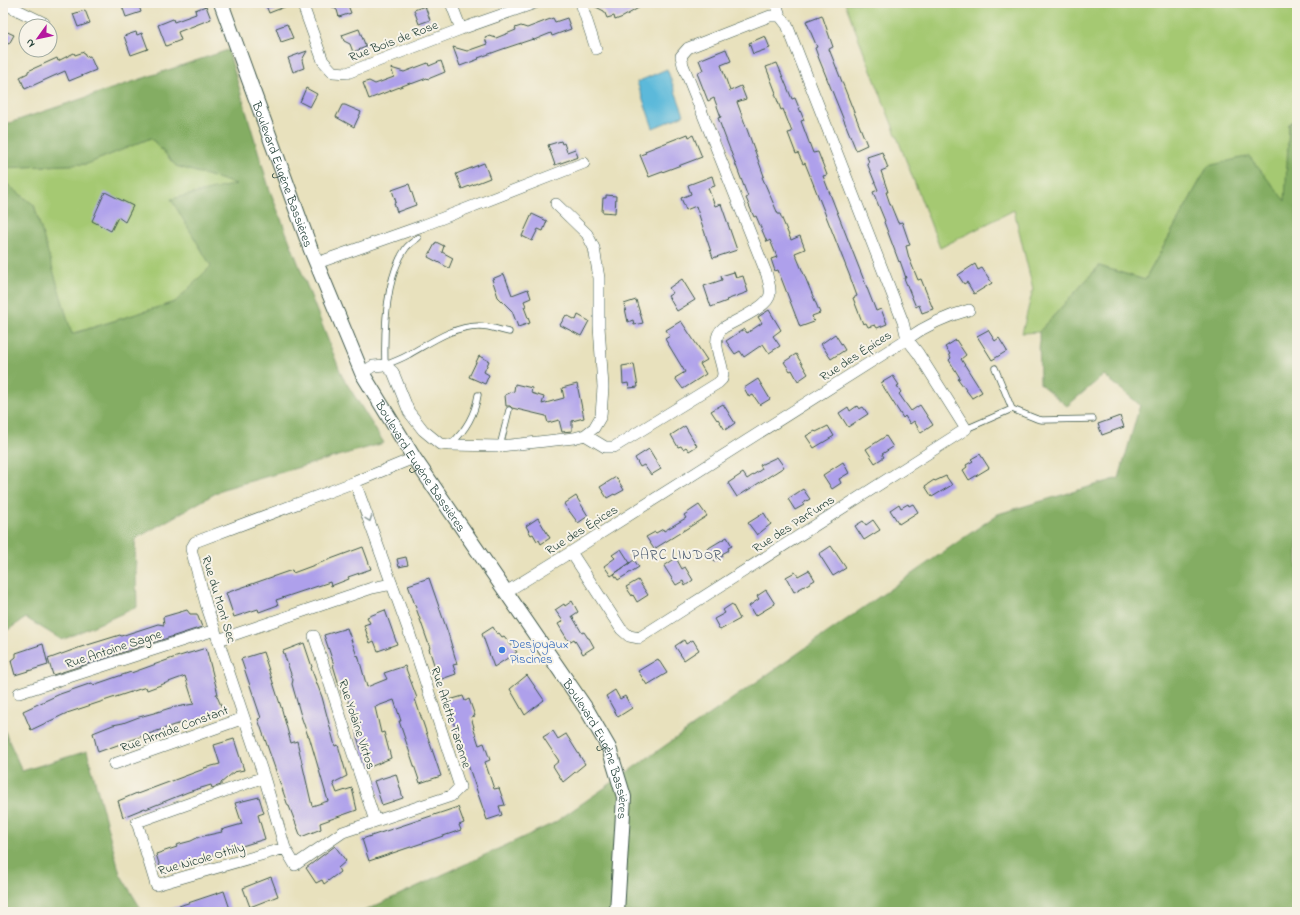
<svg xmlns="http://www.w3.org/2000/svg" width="1300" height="915" font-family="'Indie Flower',sans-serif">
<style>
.green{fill:#a5c972;stroke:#628353}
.forest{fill:#84ad64;stroke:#52754c}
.water{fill:#5cb9da;stroke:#3e7b87}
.building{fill:#aea0eb}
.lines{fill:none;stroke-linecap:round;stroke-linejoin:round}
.service-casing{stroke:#3d5649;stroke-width:7}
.minor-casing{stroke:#3d5649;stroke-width:12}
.tertiary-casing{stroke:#3d5649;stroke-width:16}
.service{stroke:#fff;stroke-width:5.5}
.minor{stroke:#fff;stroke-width:11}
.tertiary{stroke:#fff;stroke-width:14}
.oneway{stroke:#8f9e9a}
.shop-dot{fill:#3f7fe0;stroke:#f7f3e8;stroke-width:1.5}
.labels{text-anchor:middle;stroke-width:4;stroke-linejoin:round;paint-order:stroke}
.street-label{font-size:13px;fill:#1f3d34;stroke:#f7f3e8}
.shop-label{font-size:13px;fill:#366cbe;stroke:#f7f3e8;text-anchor:start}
.neighbourhood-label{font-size:14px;letter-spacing:1px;fill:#516074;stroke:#f7f3e8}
</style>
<rect width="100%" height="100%" fill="#f7f3e8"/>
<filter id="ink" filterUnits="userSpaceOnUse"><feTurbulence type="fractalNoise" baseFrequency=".025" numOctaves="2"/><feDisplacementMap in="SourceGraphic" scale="8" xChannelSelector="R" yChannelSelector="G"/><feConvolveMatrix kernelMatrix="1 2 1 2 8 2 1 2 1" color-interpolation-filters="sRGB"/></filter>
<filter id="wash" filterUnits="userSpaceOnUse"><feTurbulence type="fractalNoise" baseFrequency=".012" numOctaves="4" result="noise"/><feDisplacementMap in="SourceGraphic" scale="16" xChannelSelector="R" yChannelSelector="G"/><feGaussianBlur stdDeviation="0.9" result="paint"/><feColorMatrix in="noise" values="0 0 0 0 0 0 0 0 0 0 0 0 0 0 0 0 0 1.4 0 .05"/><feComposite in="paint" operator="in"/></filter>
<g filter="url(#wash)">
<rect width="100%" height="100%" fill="#e8e1bd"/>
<!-- green -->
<path class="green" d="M845 3H1297V119L1289 124 1286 202 1208 166 1145 280 1099 266 1039 332 1022 333 1033 289 1014 210 940 248Z
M151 138 176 166 237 184 211 266 175 302 71 334 34 205 3 181V168L87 164Z"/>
<!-- forest -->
<path class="forest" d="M228 50 269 188 342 376 384 443 223 489 135 539 137 607 62 640 26 618 3 633V181L34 205 72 334 175 302 211 266 171 199 236 184 176 166 151 138 87 164 3 168V125Z
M1297 119V912H362L554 823 998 514 1119 478 1140 405 1104 375 1067 406 1040 384 1039 332 1099 266 1145 280 1208 166 1249 156 1285 201 1289 124Z
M3 727 22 771 87 751 120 874 143 912H3Z"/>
<!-- water -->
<path class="water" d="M667 69 684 115 653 128 637 82Z"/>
<g id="blocks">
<!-- building -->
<path class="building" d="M121 3H138L141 12 126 17Z
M265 3H292V4L269 13Z
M326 3H347L351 13 339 17 337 10Z
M588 3H647L623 17 615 20 614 16 607 18 604 11Z
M206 6 211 19 178 32 181 40 166 46 158 25 173 19 174 22 196 14 195 10Z
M425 6 430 20 419 24 414 10Z
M85 10 90 23 78 27 73 14Z
M822 15 833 47 829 49 867 145 856 150 819 59 815 48 817 47 806 21Z
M553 18 555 22 567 18 571 29 552 36 551 33 534 40 533 39 503 49 478 58 479 59 460 66 453 47 467 51 487 44 485 38 490 36 496 38 516 30 515 28 521 26 527 28Z
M287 24 293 38 281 42 276 28Z
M359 29 366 47 353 52 350 44 344 41 342 35Z
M3 30 14 35 9 44 3 41Z
M136 32 137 35 142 33 148 49 131 55 124 36Z
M765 36 770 48 753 54 749 43Z
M726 49 731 61 721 65 730 91 741 86 746 99 737 102 764 176 762 177 778 214H780L791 240 800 236 805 249 795 253 820 313 812 316 814 322 800 327 778 270 775 271 771 259 777 257 770 240 767 242 756 216 754 217 746 198 748 197 718 118 721 117 714 98 708 101 697 73 703 70 699 60Z
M307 51 302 60 304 68 293 72 288 58Z
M84 52 86 57 90 56 96 70 69 81 65 71 25 89 20 77 28 73V71L57 58 58 61 74 53 75 55Z
M441 61 445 72 428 79 427 78 411 84 410 83 369 99 363 83 369 81 375 84 394 77 391 68 404 72 428 63 429 66Z
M777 63 792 99 795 98 804 120 801 121 813 153 818 152 827 175 823 176 876 311 881 309 887 324 877 328 875 325 868 327 866 323 863 324 853 298 857 296 849 274 805 163 803 164 798 153 796 154 788 133 792 132 783 109 781 110 775 94 776 93 766 67Z
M306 88 317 94 310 107 300 102Z
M342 105H345L361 112 354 127 336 117Z
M688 134 689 137 693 135 702 157 649 177 640 155 646 153 645 151Z
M561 141 562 144 564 143 567 152 575 149 578 157 555 165 548 145Z
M882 152 888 168 881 171 888 192H886L889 201 898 223 902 222 910 245 906 246 909 258 918 280 921 279 933 309 922 313 919 305 916 307 904 278H906L900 261 899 262 884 222 885 221 873 192 878 190 867 163 869 162 867 157Z
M484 163 490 178 462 189 456 174Z
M712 176 715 186 708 188 715 206 721 204 737 250 713 258 696 206 686 210 681 198 691 194 688 185Z
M409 184 416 205 397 212 394 203 396 202 392 190Z
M105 192 133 206 125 222 118 217 111 231 92 221Z
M606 195 616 196 615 213 602 212 603 198H606Z
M532 214 547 221 543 231 538 229 532 241 522 236Z
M436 242 444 246 442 252 453 258 449 268 428 257Z
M975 264 978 270 982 268 992 283 974 294 967 282 964 284 958 275Z
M734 272 736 278 743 276 748 292 726 300 727 301 711 307 704 286 722 280 721 276Z
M504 274 512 295 528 289 531 298 524 301 526 306 524 307 530 323 518 327 512 311 498 297 492 279Z
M682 279 695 300 677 311 668 296 673 293 669 288Z
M636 300 643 323 634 325 633 320 628 322 624 304Z
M769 310 781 330 773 336 780 346 769 353 763 344 744 357 740 351 735 354 726 341 744 329 747 333 762 323 758 317Z
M566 315 576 320 578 315 589 321 581 336 560 325Z
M681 321 707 360 700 364 706 374 683 389 675 378 685 372 665 339 670 336 666 330Z
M988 330 995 341 999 338 1007 351 992 360 977 336Z
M835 334 845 350 831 359 821 344Z
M956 340 966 355 961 359 982 392 972 398 958 379 960 378 949 360 951 358 949 354H950L945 347Z
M796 354 808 374 798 381 792 370 790 371 784 362Z
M479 356 489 361 484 372 489 375 485 384 469 377Z
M634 364 638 387 629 388 628 383 623 384 622 366Z
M893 376 899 385 897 386 901 392 899 394 911 411 920 405 933 425 921 433 914 421 910 424 905 416 903 418 881 383Z
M758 379 770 399 760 405 753 395 749 397 744 388Z
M515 384 532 388 531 393 544 397 542 404 564 398 562 388 577 384 584 418 572 421V431L562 432 559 420 548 423 546 416 512 408 510 406H506L505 395 514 391Z
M723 404 735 423 725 430 718 419 717 420 711 411Z
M857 406 859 409 863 407 868 414 848 427 839 413 848 407 850 411Z
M1120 416 1124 427 1102 435 1098 424Z
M685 426 697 446 689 451 686 447 683 449 681 446 678 447 671 435Z
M828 426 834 436 814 448 806 436 815 431 816 432Z
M886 436 893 447 882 454 884 457 875 463 866 449Z
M649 449 661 469 651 475 644 465 640 467 635 458Z
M980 454 989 468 969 480 963 470 967 467 966 465 973 461 971 459Z
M777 457 784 467 737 497 728 483 743 473 747 479 762 469 760 465Z
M843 462 849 473 839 479 841 483 832 489 823 475Z
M946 476 952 485 932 497 925 486 934 480 935 481Z
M616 477 624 490 615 495 614 494 607 498 600 487Z
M803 489 810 499 803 503 804 505 795 510 788 499Z
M576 496 588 516 578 523 564 504Z
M899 504 901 508 908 504 909 506 913 504 918 512 899 524 890 510Z
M699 505 707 516 654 549 646 537 655 532 656 533 663 529 664 531 686 518 684 515Z
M764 513 771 524 757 535 748 523Z
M538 518 550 538 541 544 539 540 537 541 533 534 531 535 526 526Z
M873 520 880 530 864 540 855 526 863 521 866 525Z
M727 537 732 546 728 548 729 550 722 554 723 556 714 561 707 549Z
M831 546 846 568 833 576 819 554Z
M363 547 371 569 348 577 349 579 331 586 330 582 276 600 278 605 259 612 258 609 234 617 226 593 292 570 293 573Z
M621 549 630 563 611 576 604 566 615 558 612 555Z
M406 557 408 565 399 567 397 559Z
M676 558 682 569 685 567 693 580 685 586 683 581 676 585 664 566Z
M634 560 639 567 618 580 614 574Z
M809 570 815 580 794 592 786 577 795 572 798 576Z
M429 578 448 633 457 664 453 665 456 674 439 680 429 649 430 648 408 585Z
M638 580 648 595 637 602 633 595 632 596 626 587Z
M766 590 775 604 755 616 749 606 759 599 757 596Z
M572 601 578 612 572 616 582 633 584 632 588 638H589L594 647 583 654 574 639 569 642 558 624 563 621 555 610 564 604 565 606Z
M732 604 740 619 720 630 714 619 725 613 723 610Z
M187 610 190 614H197L202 627 53 675 48 659 81 647 120 635 121 636 158 624 164 625 163 617Z
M385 610 397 644 378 651 374 641 370 643 364 625 370 623 367 617Z
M493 627 497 634 499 633 502 637 504 636 517 652 494 667 482 634Z
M347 628 357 656 358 655 367 687 387 679 384 673 405 666 417 698 415 699 441 776 420 783 399 721H401L394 700 375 707 381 733 384 732 391 758 370 767H367L358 740 346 693 342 695 333 665H334L324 635Z
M684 640 686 644 693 640 699 650 684 660 675 646Z
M304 643 312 667 311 668 322 697 335 746 338 745 347 776 333 783 337 793 352 788 357 810 320 823 321 829 301 837 289 806H288L258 719 261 718 241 659 263 652 282 710 291 743 297 741 312 806 328 801 309 736H308L301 716 292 684 293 680 283 651Z
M43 644 48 665 15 675 11 661 16 657V653Z
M206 648 218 694H216L223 710 205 716 197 720 174 725 98 752 93 733 113 725 123 723 139 717 154 713 170 708 194 704 185 676 147 690 146 687 67 713 31 730 23 711 60 694 92 683 93 685 131 672V673L173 658Z
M658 659 667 673 647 685 638 671Z
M527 675 544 700 525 715 510 689Z
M615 690 620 699 625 696 632 708 618 717 606 696Z
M463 696 465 701 469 699 475 716 471 717 474 727H473L479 745 484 743 490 760 485 762 494 789 499 788 505 805 499 806 502 815 487 820 446 701Z
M553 731 558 739 566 734 585 764 563 782 553 766 559 761 543 737Z
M234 739 244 770 234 772 221 783V785L212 788 211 785 188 792 146 809 145 808 123 817 118 801 137 793V794L204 769V768L220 764 214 745Z
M396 774 403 798 382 805 374 781Z
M259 797 264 813 258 815 265 839 196 860 179 867V868L162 873 156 854 177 847 176 845 191 841 199 837 222 832 221 830 242 824 235 803Z
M458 807 464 823 459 825 461 830 369 861 362 839Z
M335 846 346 861 338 868 340 872 324 884 322 880 316 883 306 868Z
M271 877 278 896 250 907 243 888Z
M224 891 231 912H167V910Z"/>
</g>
</g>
<g filter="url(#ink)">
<use href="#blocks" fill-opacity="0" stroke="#3d5649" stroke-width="1"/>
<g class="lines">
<defs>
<path id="service" d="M418 238C414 241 409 244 406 248 385 277 384 330 385 365 393 362 401 359 408 355 430 343 453 326 479 326 490 326 499 330 509 332
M995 368 1012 409
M966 429 1012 409 1037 419 1042 420 1093 419
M451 444C465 431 475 414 478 395
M500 446 509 410"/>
<path id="minor" d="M3 3 44 23
M302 3 323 61 333 72 347 73 461 29 535 3
M451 3 461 29
M581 3 596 49
M776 3 780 16
M317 263 422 226 584 163
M362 373 373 366 385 365 393 372 409 412 423 430 440 444 450 445 500 446 574 438 585 435 594 428 601 416 603 387 599 326V278L594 248 587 234 556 204
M355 482 408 629 460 787 451 796 343 832 295 865 285 848 264 777 206 604 191 549 195 542 355 482 414 458
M571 552 621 629 629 636 639 638 966 429 918 353 907 339C925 326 947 316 969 310
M506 592 571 552 907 339 903 322 787 25 780 16H770L688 48 681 56 683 65 767 275C768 281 771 287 770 294 769 307 734 321 723 328 709 340 722 359 723 374L722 379 718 383 614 447H605L585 435
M314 636 375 821
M218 640 372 588 392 584
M19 693 215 630
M114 764 244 718
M264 777 137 822 156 885 285 848"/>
<g id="tertiary">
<path id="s1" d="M221 3 311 250 362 373 414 458 587 710 609 748 624 797 617 912"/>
</g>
</defs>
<!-- service casing -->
<use href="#service" class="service-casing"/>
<!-- minor casing -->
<use href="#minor" class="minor-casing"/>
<!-- tertiary casing -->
<use href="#tertiary" class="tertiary-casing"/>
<!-- service -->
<use href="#service" class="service"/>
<!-- minor -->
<use href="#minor" class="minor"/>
<!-- tertiary -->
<use href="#tertiary" class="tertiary"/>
</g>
<!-- one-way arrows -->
<defs><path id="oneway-chevron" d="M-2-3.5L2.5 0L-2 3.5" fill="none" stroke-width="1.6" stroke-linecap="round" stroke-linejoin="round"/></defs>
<use class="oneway" href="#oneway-chevron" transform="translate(369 519) rotate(70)"/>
</g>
<!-- markers -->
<circle class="shop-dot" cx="502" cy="650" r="4"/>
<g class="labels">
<!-- street labels -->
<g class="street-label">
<text transform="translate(393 40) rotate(-21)" y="5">Rue Bois de Rose</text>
<text dy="5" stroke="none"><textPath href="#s1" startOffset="182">Boulevard Eugène Bassières</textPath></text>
<text transform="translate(855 355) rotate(-33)" y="5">Rue des Épices</text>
<text dy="5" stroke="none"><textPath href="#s1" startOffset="506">Boulevard Eugène Bassières</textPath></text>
<text transform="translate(793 523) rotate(-33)" y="5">Rue des Parfums</text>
<text transform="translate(581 529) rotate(-32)" y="5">Rue des Épices</text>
<text transform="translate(220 599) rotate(73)" y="5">Rue du Mont Sec</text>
<text transform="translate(113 648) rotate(-18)" y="5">Rue Antoine Sagne</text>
<text transform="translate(452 717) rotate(72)" y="5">Rue Arlette Taranne</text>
<text transform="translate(358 724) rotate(72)" y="5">Rue Yolaine Virtos</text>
<text transform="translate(174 728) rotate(-20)" y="5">Rue Armide Constant</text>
<text dy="5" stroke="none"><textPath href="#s1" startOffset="842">Boulevard Eugène Bassières</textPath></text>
<text transform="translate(201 858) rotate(-16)" y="5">Rue Nicole Othily</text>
</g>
<!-- shop labels -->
<g class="shop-label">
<text x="510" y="648">Desjoyaux<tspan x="510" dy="15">Piscines</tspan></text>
</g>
<!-- neighbourhood labels -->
<g class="neighbourhood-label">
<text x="677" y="559">PARC LINDOR</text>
</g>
</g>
<!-- margin -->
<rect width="1300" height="915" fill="none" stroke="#f7f3e8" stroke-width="16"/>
<!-- north arrow -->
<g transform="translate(38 38) rotate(237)"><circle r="19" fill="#f7f3e8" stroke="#a1aaa0"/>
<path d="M0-3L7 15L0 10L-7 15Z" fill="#b5179e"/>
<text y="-6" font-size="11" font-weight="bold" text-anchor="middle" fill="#1f3d34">N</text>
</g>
</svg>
